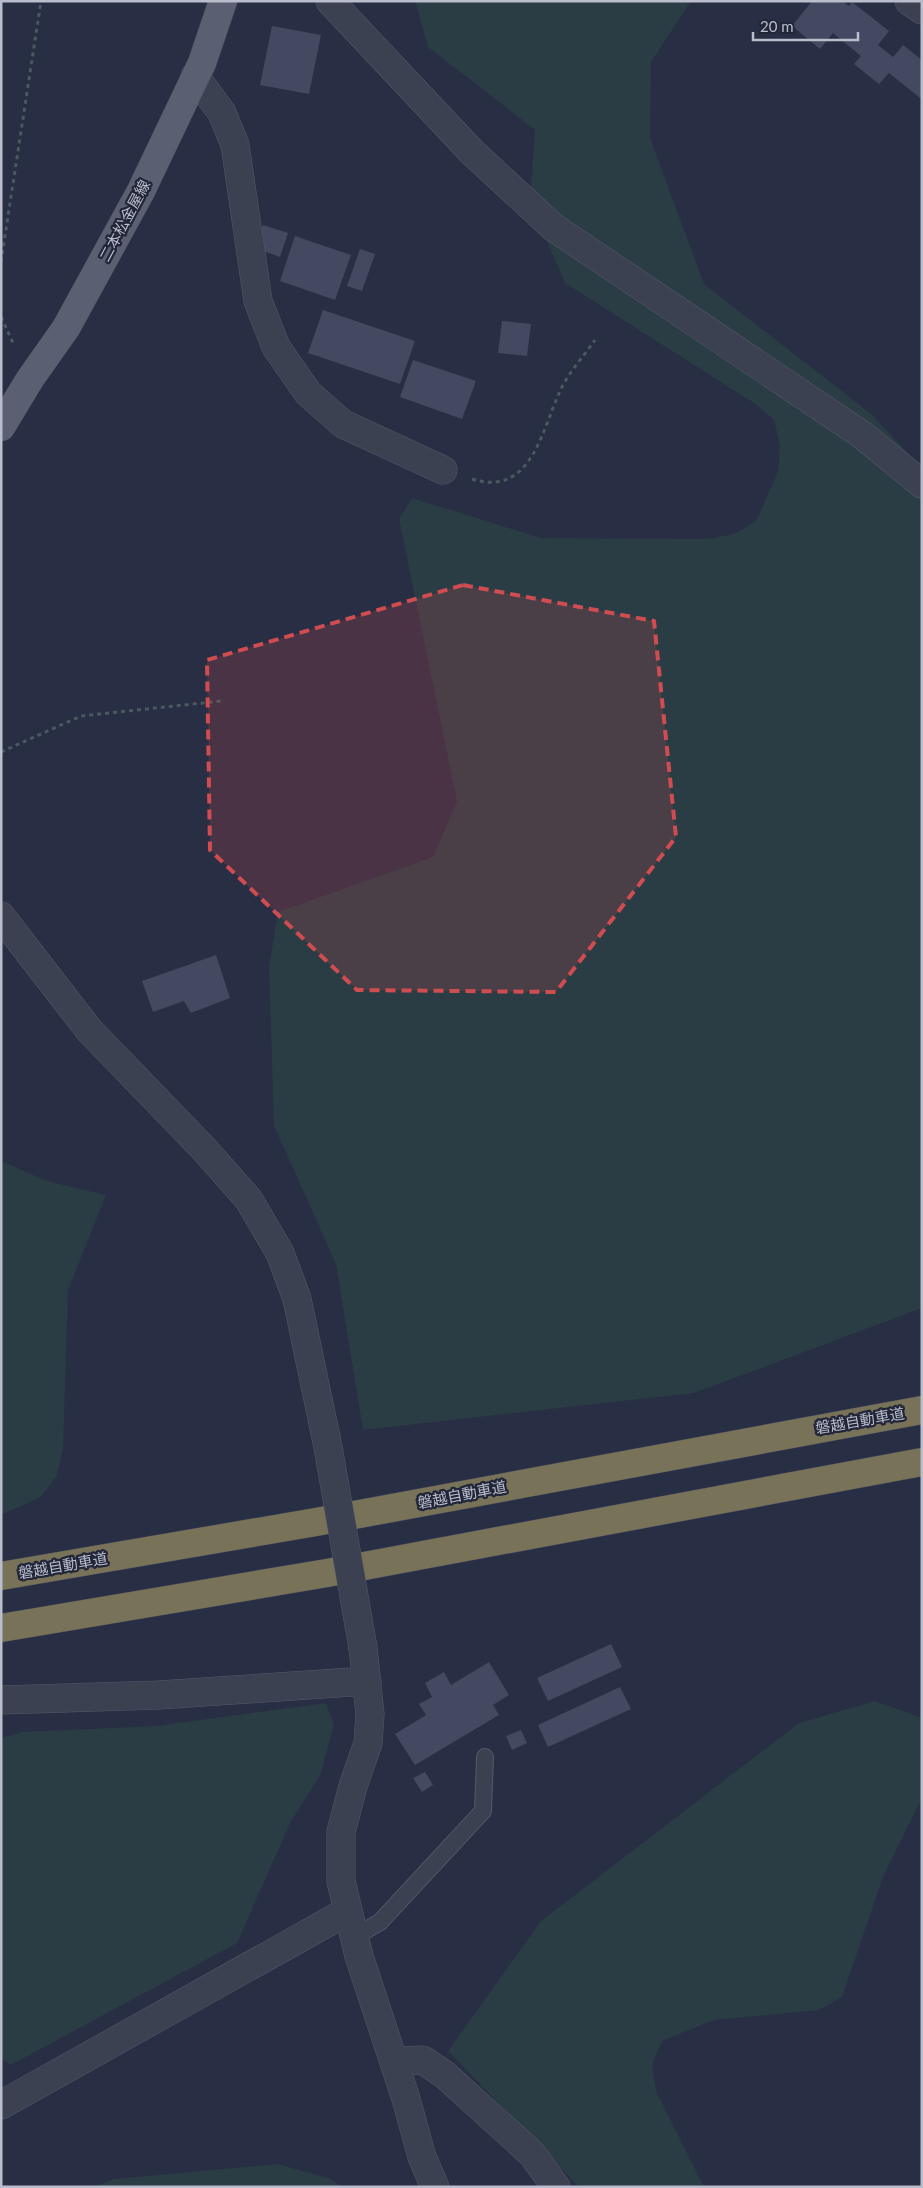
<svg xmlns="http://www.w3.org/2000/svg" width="923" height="2188" font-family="Lato,'Noto Sans JP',sans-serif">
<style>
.green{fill:#2a3c44}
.building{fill:#424960}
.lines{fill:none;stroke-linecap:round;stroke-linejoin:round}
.lane-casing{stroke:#54596a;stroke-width:18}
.street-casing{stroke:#54596a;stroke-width:29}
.primary-casing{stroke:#464a5c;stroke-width:29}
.highway-casing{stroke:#44495a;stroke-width:29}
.path{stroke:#485960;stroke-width:3;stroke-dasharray:4 4;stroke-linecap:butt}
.lane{stroke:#3c4152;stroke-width:16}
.street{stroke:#3c4152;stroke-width:28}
.primary{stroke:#5a6072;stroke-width:28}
.highway{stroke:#787259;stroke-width:28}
.street-bridge-casing{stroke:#54596a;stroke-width:29;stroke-linecap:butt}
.street-bridge{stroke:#3c4152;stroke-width:28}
.marked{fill:#cf4d51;fill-opacity:0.2;stroke:#cf4d51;stroke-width:4;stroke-dasharray:10 6;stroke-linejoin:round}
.labels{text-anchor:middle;stroke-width:4.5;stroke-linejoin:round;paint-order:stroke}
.street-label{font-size:15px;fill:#b9bdcc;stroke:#212638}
</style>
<rect width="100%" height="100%" fill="#282e43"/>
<!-- green -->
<path class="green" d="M415 1H691L651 62 650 138 704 284 870 413 922 468V1308L694 1393 363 1430 336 1264 274 1126 269 967 278 912 433 857 457 801 399 519 412 498 541 538 707 539 734 534 756 521 778 472 780 446 774 420 754 403 565 283 530 202 535 130 428 47Z
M1 1161 47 1181 106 1195 68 1290 63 1449 57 1475 41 1497 1 1515Z
M875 1701 922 1718V1798L883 1877 842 1997 819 2010 714 2020 662 2041 652 2065 656 2091 704 2187H579L448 2051 541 1921 799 1723Z
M326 1703 334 1725 320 1776 291 1821 237 1943 11 2065 1 2060V1738L22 1732 156 1726Z
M278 2164 331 2179 342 2187H94L114 2179Z"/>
<!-- building -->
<path class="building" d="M812 1H842L849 6 852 2 889 31 878 45 893 57 903 45 922 60V96L920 98 889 73 879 84 854 64 861 56 833 33 820 49 792 26Z
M272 26 321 35 309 94 260 85Z
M263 225 288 233 280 257 255 248Z
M295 236 351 255 335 300 280 281Z
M360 249 375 254 362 291 347 286Z
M323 310 415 341 400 384 308 353Z
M502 321 531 324 527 356 498 353Z
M413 360 476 381 462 419 400 397Z
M216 955 230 998 191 1013 184 1001 153 1012 142 981Z
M611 1644 622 1667 548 1701 537 1678Z
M489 1662 509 1695 493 1705 499 1715 415 1765 395 1734 426 1715 419 1704 432 1697 425 1683 444 1672 451 1685Z
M620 1687 631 1709 548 1747 538 1725Z
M521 1730 527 1743 512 1750 506 1736Z
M425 1772 433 1785 422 1792 413 1778Z"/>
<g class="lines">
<defs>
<path id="lane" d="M354 1937 380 1922 483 1811 485 1757"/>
<path id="street" d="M330 1 471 151 553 227 861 434 922 484
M909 1 922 10
M195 76 222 113 235 145 258 301 276 347 308 393 343 424 443 470
M1 916 89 1030 204 1149 249 1200 280 1253 297 1299 328 1447
M363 1648 370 1714 368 1743 353 1786 341 1832V1881L359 1956 406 2099 422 2157 435 2187
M1 1700 159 1695 367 1681
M394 2061 423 2060 445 2075 532 2154 556 2187
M1 2105 348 1911"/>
<path id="primary" d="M1 427 30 379 66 328 141 191 202 63 223 1"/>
<path id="highway" d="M1 1576 316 1522 922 1410
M1 1628 327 1573 922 1462"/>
</defs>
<!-- lane casing -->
<use href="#lane" class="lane-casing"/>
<!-- street casing -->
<use href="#street" class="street-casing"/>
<!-- primary casing -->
<use href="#primary" class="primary-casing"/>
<!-- highway casing -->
<use href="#highway" class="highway-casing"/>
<!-- path -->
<path class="path" d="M1 262 41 1
M1 317 14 345
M472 479C531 498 542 430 560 391 568 373 584 356 595 340
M1 752 81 716 221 701"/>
<!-- lane -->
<use href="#lane" class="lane"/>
<!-- street -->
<use href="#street" class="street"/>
<!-- primary -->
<use href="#primary" class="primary"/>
<!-- highway -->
<use href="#highway" class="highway"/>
<defs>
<path id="street-bridge" d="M328 1447 363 1648"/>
</defs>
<!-- street-bridge casing -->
<use href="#street-bridge" class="street-bridge-casing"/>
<!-- street-bridge -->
<use href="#street-bridge" class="street-bridge"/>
</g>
<!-- marked area -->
<path class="marked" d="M463 585 654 621 676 837 556 992 357 990 210 850 207 660Z"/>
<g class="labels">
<!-- street labels -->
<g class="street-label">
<text transform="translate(125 221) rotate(-62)" y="5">二本松金屋線</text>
<text transform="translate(860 1421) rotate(-10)" y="5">磐越自動車道</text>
<text transform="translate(462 1495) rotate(-11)" y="5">磐越自動車道</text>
<text transform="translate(63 1566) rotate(-10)" y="5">磐越自動車道</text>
</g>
</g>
<!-- border -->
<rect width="923" height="2188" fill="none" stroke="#b9bdcc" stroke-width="5"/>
<!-- scale -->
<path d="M753 32v8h105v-8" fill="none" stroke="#b9bdcc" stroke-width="2.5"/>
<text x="760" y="32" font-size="15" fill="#b9bdcc" stroke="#212638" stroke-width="4" paint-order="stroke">20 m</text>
</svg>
